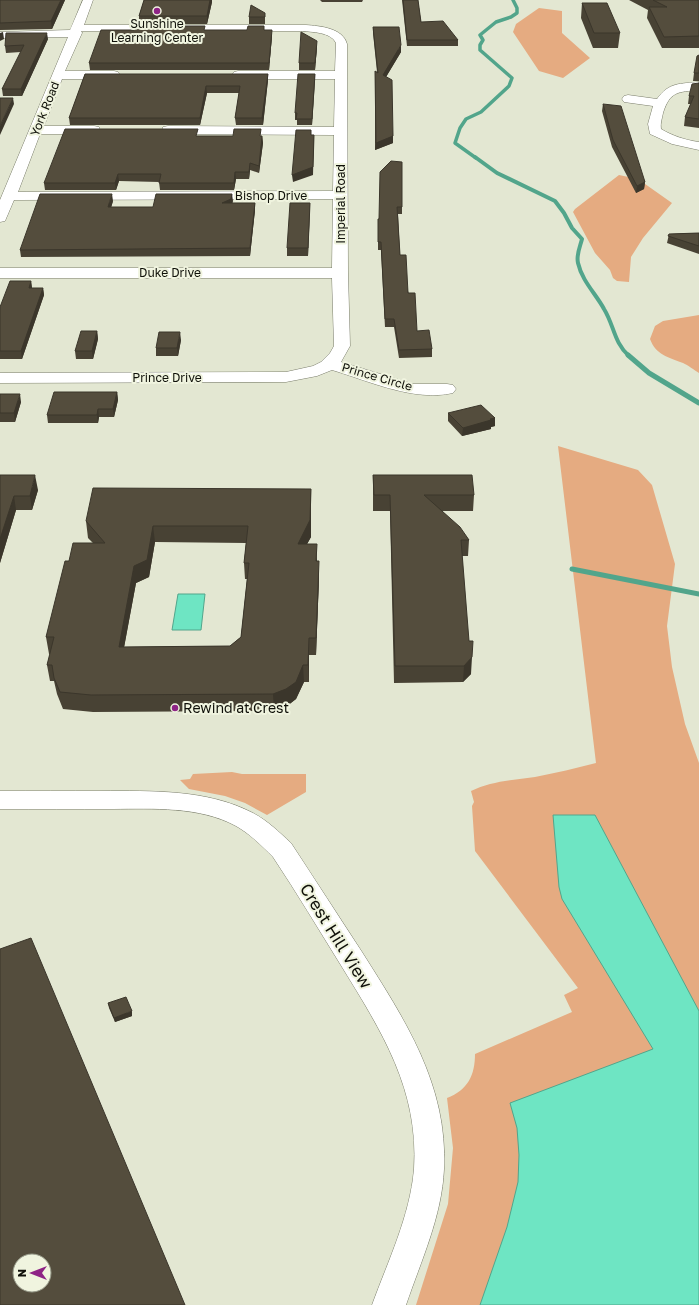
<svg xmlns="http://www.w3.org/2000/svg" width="699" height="1305" font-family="'Golos Text',sans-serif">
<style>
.green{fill:#e5ab81}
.water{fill:#6ee5c3;stroke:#52a58b}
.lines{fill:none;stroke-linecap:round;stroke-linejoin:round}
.stream-far2{stroke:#52a58b;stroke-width:3.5}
.stream-far1{stroke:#52a58b;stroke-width:4}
.stream{stroke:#52a58b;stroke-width:5}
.minor-casing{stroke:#7a7d6b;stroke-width:1}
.minor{fill:#fff;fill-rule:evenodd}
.wall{fill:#484234;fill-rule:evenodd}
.shaded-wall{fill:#3b362b}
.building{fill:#544d3d;stroke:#3b362b;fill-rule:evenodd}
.poi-dot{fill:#8e2386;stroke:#f0f4df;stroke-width:1.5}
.labels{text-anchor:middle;stroke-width:4;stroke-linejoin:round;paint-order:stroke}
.far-poi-label{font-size:12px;fill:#0f1009;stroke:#f0f4df}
.far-street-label{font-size:12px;fill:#0f1009;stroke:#f0f4df}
.poi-label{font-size:14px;fill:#0f1009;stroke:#f0f4df;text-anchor:start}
.near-street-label{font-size:17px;fill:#0f1009;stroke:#f0f4df}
</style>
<rect width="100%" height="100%" fill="#e3e7d2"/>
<!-- green -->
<path class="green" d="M539 8 562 11V33L590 58 563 78 539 71 513 32 516 24Z
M619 175 638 179 672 203 643 238 631 257 629 282 617 281 613 278 610 270 595 253 573 212 575 209Z
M699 315V373C694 370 688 365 683 363 668 357 656 355 650 339L655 326 663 321Z
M558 446 638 470 652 485 675 564 667 626 672 667 685 724 699 763V1305H416L448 1204 453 1148 447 1098C468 1090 475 1075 475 1054L572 1012 564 995 578 988 475 851 472 806 474 802 471 791C491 781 514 780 535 777 556 773 576 768 596 763Z
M232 772 242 774H306V792L267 815 245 803 225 796 189 789 180 780 190 779 193 774Z"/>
<!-- water -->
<path class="water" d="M178 594H205L201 630H172Z
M553 815H595L699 1011V1305H480L507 1227 518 1182 519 1155 517 1128 510 1103 653 1049 562 899 559 887Z"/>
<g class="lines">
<!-- stream-far2 -->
<path class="stream-far2" d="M476 158 455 143 460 128 466 119 481 112 509 86 512 78 480 50V45L483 40 480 35 496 22 511 17 517 13V8L513 0"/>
<!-- stream-far1 -->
<path class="stream-far1" d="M475 157 497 173 555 201 564 213 572 228 582 239C580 247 576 255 578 263 582 281 596 294 604 309 614 325 614 343 629 356"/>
<!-- stream -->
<path class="stream" d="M628 355 649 373 699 403
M572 569 699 594"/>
<defs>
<path id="minor" d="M83 0H93L84 25H306C320 26 343 28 347 44L348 273 350 346 341 362 413 384H447L453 385 456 389 453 393C414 402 369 381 332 370L317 376 286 382 0 383V373L286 372 313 366 321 362 330 353 334 346 332 278H0V268H332L333 199 14 200 5 221 0 222V200L68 37 0 38V32L70 30ZM81 31H302C312 32 331 32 336 43L335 71H238L234 72 232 75 234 78 238 79H335L334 127 168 126 163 127 162 130 163 133 168 134 334 135 333 191 18 192 40 134H94L99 133 100 130 99 127 94 126H44L62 79H114L118 78 120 75 118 72 114 71H65L82 33Z
M699 82V90C678 92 670 91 663 113 662 119 660 123 661 129 673 136 685 140 699 142V150L672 144 650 134 648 124 653 106 624 102 622 99 624 96 628 95 657 99C669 82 680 84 699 82Z
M0 791C34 791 67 791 101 791 151 791 207 789 253 813 268 821 279 832 291 843 315 879 338 916 362 952 405 1020 448 1085 444 1169 442 1216 421 1261 406 1305H372C388 1261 410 1216 414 1169 419 1090 382 1032 342 967 319 930 297 893 273 857 261 845 250 834 236 826 199 806 153 809 113 809 75 809 38 809 0 809Z"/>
</defs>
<!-- minor casing -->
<use href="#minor" class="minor-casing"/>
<!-- minor -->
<use href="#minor" class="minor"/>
</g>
<!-- wall -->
<path class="wall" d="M0 0H65L52 29 0 30Z
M144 0H212V2L207 24H139V16Z
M320 0H363L362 2H322Z
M402 0H418L421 22 458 40V46H407Z
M629 0H699V48H662L647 18 648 10Z
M582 3 620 33 618 48H593L581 18Z
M265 13V24H249V17Z
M373 27 401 52 386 77 393 136V143L375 150V71L377 72 373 33Z
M134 30H264L272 36 269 70H90L89 63Z
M48 39 22 96H3L2 89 21 52 6 53 5 46Z
M317 47 315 70H299V63Z
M699 55V81H693L694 73Z
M85 74H268V80L263 125H236L235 118 239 93H207L200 125H70L69 118Z
M315 74 312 125H297V120H295V113Z
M699 82V128L684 126 685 117 691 104H688L689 96Z
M603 104 645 182 644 189 636 193 612 147 602 111Z
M262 136 263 143 259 173 250 170 249 179H236L234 190H160L159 182 119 181 116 190H45L44 183Z
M391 161 402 207V214H398L400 255 417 331 432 349V357L399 358 394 327H385L381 250H378V219H379Z
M232 194V203H255V210L250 256 21 257 20 250 113 201 111 207H153Z
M310 203 308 256H287V248Z
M699 233V254L667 243 669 234Z
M31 281 32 288H43L44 295 22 359H0V307Z
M97 331 98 339 93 359H76L75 351Z
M181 340 178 356H156V348Z
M117 392 118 400 114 417H99L98 423H48L47 415Z
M0 394 21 402 15 422H0Z
M448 413 495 418V426L491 427V429L462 436 448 421Z
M0 475 38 490 32 510H16L0 563Z
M373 475 474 495 473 511H442L469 540 468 556H462L471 674 463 682 394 683 390 511H373Z
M311 505V537L307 544 317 561 319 578 316 655H309V682H304L296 699 287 706 274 711 93 712 63 709 57 694 54 681H50L47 665 50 654H49L46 637 69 561 93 543 88 538 86 521ZM155 542 246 543 244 563 245 579H247L241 637 230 646 124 647 136 583 149 577Z
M108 1003 132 1016 115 1022 109 1008Z"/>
<!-- shaded-wall -->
<path class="shaded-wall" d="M61 0H65L52 29 51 21Z
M210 0H212V2L207 24V16Z
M272 30V36L269 70V63Z
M3 32 4 39 0 41V33Z
M47 33 48 39 22 96 21 89Z
M317 41V47L315 70V63Z
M401 45V52L383 82V75Z
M268 74V80L263 125 262 118Z
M315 74V80L312 125V119Z
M206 86 207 93 200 125V118Z
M13 98 14 104 0 135V126Z
M314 135 313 175 293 182 292 175Z
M262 136 263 143 259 173V166Z
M393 136V143L375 150 376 143Z
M250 163V170L249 179V172Z
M235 172 236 179 234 190V183Z
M118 174 119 181 116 190 115 183Z
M645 182 644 189 636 193 637 186Z
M112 194 113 201 109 215 108 207Z
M232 194 233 201 232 206 222 203Z
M255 203V210L250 256V248Z
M310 203V210L308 256V248Z
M31 281 32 289 29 288Z
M43 288 44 295 22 359 21 351Z
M97 331 98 339 93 359 92 351Z
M180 332 181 340 178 356 177 348Z
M117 392 118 400 114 417 113 409Z
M20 394 21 402 15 422 14 413Z
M98 409 99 417 98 423 97 415Z
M495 418V426L491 427V429L462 436 463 428Z
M35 475 38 490 32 510 30 496Z
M311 489V537L298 560V544Z
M14 496 16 510 0 563V539Z
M153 526 155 542 149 577 136 583 121 664 119 647 134 566Z
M317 544V560L316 578V561Z
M319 561V578L316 655V638Z
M309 638V682L308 665Z
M472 657 471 674 463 682 464 666Z
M303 665 304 682 296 699 287 706 274 711 273 694Z
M132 1011V1016L115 1022 114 1018Z"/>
<!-- building -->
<path class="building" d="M0 0H61L51 21 0 23Z
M144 0H210L207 16H139Z
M403 0H418L421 22 443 21 458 40H407Z
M653 0H699V36L664 37 649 7H667Z
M582 3H607L620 33H594Z
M251 5 265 13V17H249Z
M136 26H205L204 30H247L248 26H264V30H272L269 63H89L101 30H134Z
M373 27H399L401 45 383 75 392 80 393 136 376 143 375 71 378 73Z
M301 32 317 41 315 63H299Z
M6 33H47L21 89H2L24 45 5 46Z
M699 55V73H694L697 56Z
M85 74H268L262 118H235L240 86H206L200 118H69Z
M298 74H315L312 119H296L297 113H295Z
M699 83V119L685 117 694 96H689L692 84Z
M0 98H13L0 126Z
M603 104 621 106 645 182 637 186 613 140Z
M65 129H198L196 136H233L234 129H261L260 136H262L259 166 250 163 249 172H235L234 183H159L161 174H118L115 183H44Z
M296 130H311V135H314L313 167 292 175Z
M391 161 402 162V207H397L400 255H406L408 293H415L417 331 429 330 432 349 399 350 394 319H385L381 242H378V219H379L380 172Z
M40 194H112L108 207H153L156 194H232L231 199 222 203H255L250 248 20 250Z
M290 203H310L308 248H287Z
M699 233V246L668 236 669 234Z
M10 281H31L29 288H43L21 351H0V307Z
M81 331H97L92 351H75Z
M159 332H180L177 348H156Z
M54 392H117L113 409H98L97 415H47Z
M0 394H20L14 413H0Z
M481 405 495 418 490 419 491 420 463 428 448 413Z
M0 475H35L30 496H14L0 539Z
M373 475H472L474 495H424L460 527 469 540H461L469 641H473L472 657 464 666H395L390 495H374Z
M93 488 311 489 310 520 298 544H317L316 561H319L316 638H309L308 665H303L296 682 286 689 273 694 91 695 60 692 54 678 52 665H47L54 637H46L65 561H69L73 543H105L86 521ZM153 526H248L244 563H249L241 637 230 646 119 647 134 566 147 560Z
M31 938 185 1305H0V949ZM20 1261H44V1285H20Z
M126 997 132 1011 114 1018 108 1003Z"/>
<!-- markers -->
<g class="poi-dot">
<circle cx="157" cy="11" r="4"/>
<circle cx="175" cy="708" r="4"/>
</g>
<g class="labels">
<!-- far-poi labels -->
<g class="far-poi-label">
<text x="157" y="28">Sunshine<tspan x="157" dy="14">Learning Center</tspan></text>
</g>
<!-- far-street labels -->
<g class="far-street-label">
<text transform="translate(45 109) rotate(-68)" y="4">York Road</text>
<text x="271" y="200">Bishop Drive</text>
<text transform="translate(341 204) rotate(-90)" y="4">Imperial Road</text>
<text x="170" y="277">Duke Drive</text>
<text transform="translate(377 377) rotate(16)" y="4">Prince Circle</text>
<text x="167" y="382">Prince Drive</text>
</g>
<!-- poi labels -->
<g class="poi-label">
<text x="183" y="713">Rewind at Crest</text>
</g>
<!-- near-street labels -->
<g class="near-street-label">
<text transform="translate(336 936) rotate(58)" y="6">Crest Hill View</text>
</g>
</g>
<!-- north arrow -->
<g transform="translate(32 1273) rotate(270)"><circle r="19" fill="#f0f4df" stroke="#969989"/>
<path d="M0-3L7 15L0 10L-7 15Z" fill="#8e2386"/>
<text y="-6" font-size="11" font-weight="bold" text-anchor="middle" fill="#0f1009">N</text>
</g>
</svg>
